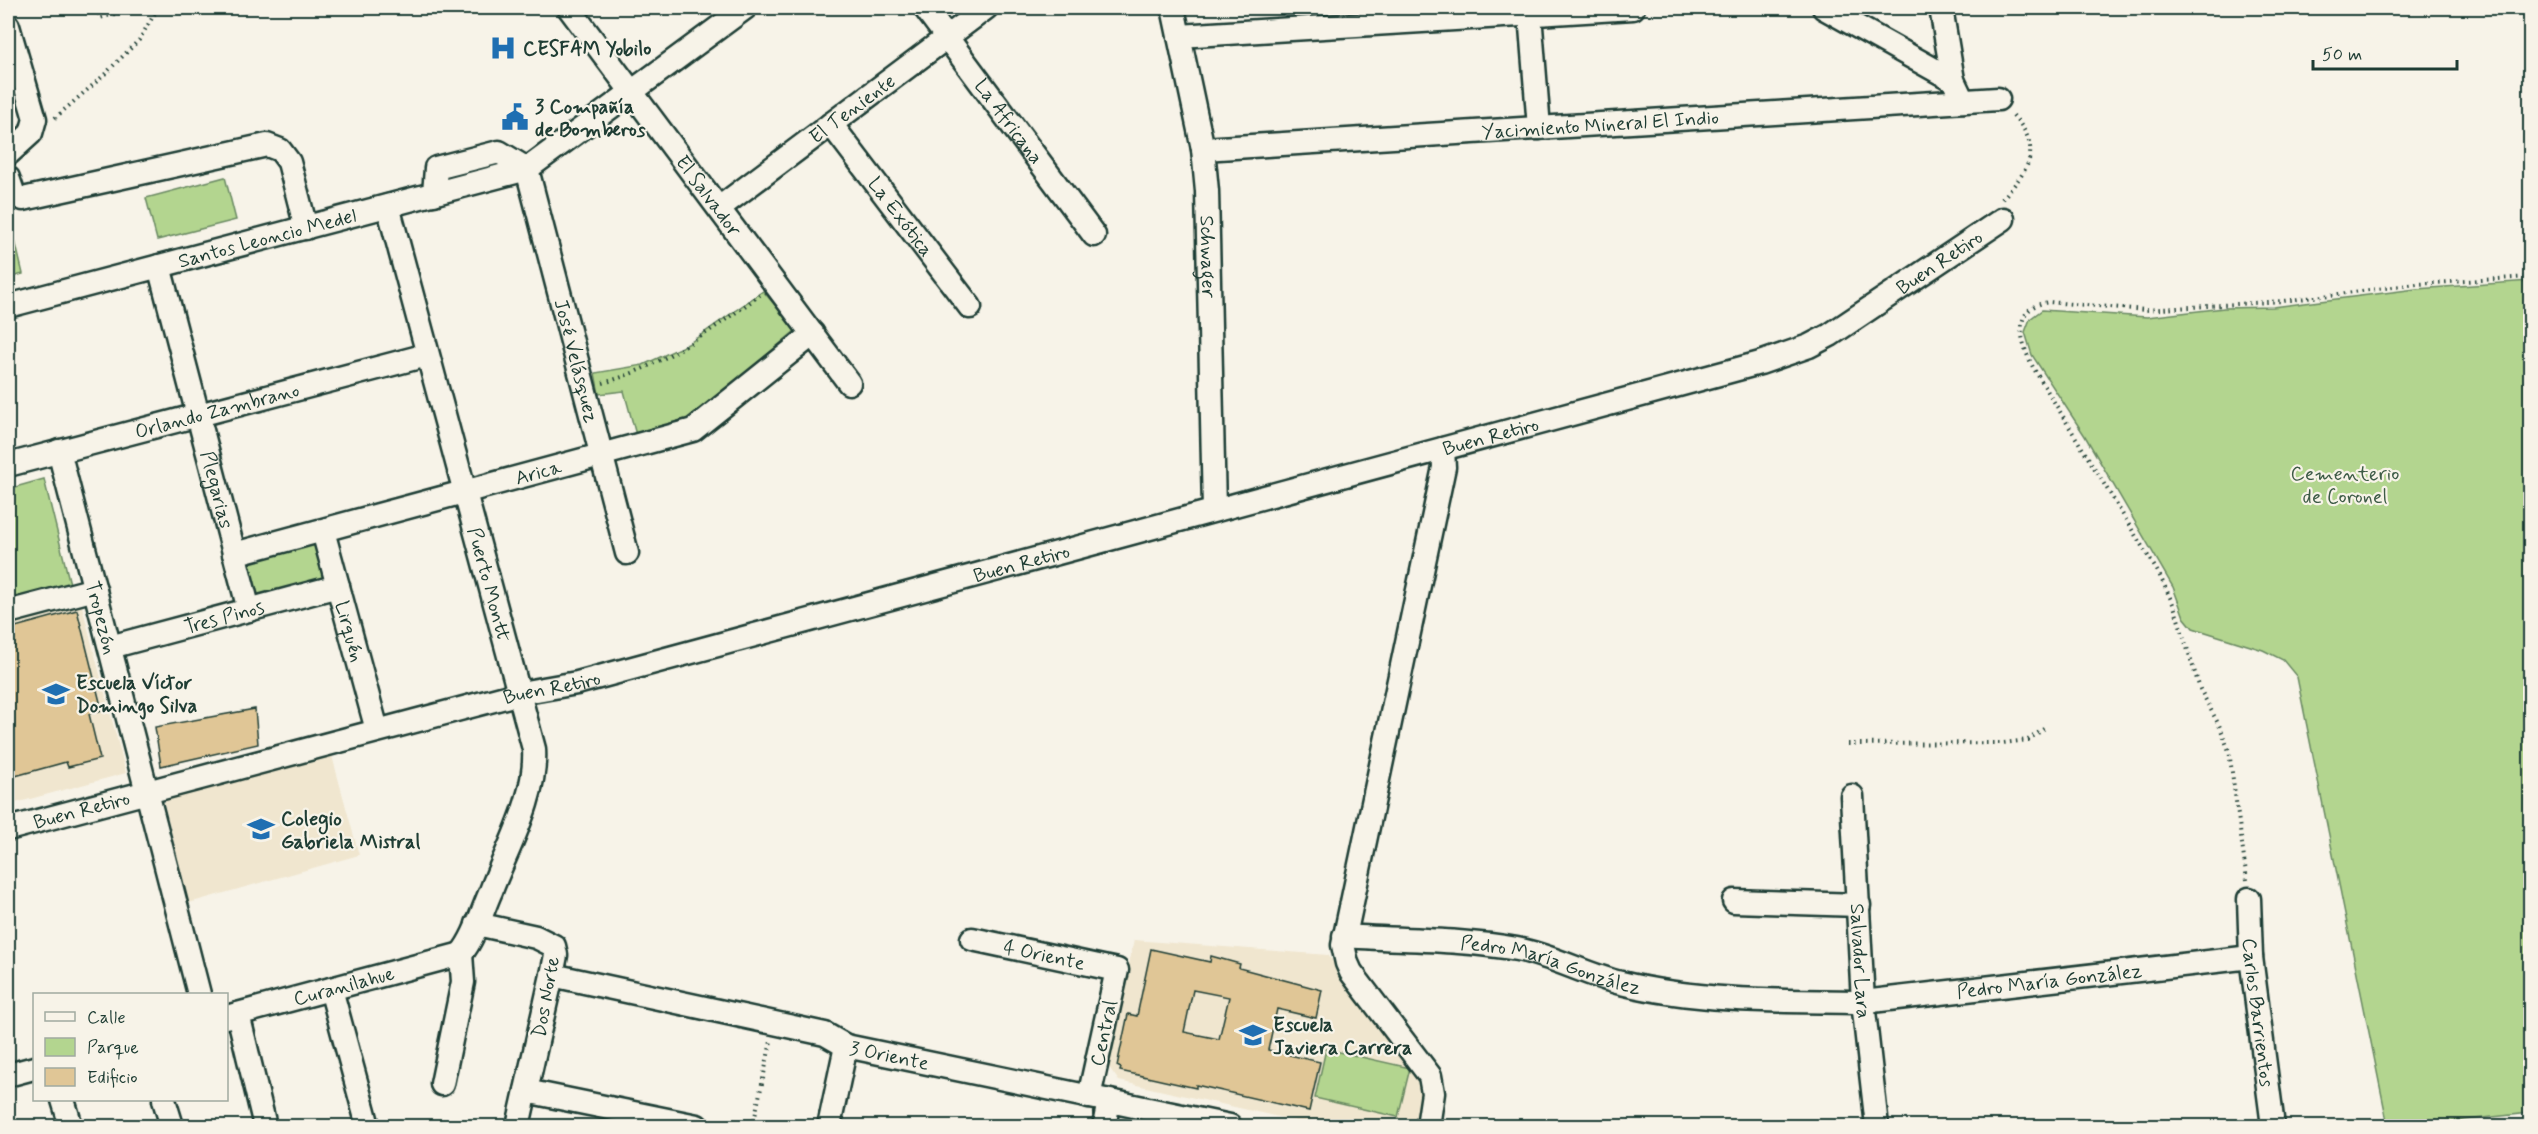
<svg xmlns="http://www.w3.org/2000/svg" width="2538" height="1134" font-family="Mynerve,sans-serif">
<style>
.built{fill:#f0e6cf}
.green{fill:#b3d58f;stroke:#698962;stroke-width:1.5}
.building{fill:#e0c696;stroke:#1f3d34;stroke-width:1.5;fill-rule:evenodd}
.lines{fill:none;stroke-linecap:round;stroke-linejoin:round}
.minor-casing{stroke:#1f3d34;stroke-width:27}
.path{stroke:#1f3d34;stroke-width:4;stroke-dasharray:1.5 4.5;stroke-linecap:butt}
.minor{stroke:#f7f3e8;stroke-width:22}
.labels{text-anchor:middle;stroke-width:4.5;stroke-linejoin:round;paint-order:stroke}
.poi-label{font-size:20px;font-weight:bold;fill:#1f3d34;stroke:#f7f3e8;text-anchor:start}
.street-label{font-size:20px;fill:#1f3d34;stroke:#f7f3e8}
.park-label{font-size:20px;fill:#3d5b46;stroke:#f7f3e8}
</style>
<rect width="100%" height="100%" fill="#f7f3e8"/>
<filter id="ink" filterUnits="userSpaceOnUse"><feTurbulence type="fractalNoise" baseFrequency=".0167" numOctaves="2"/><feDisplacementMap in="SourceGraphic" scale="12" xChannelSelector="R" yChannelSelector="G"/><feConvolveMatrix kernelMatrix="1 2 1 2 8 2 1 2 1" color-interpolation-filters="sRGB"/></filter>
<g filter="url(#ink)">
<!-- built -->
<path class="built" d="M79 595 126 773 8 805V615Z
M332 756 359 855 189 903 164 803 168 798Z
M1134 940 1328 955 1423 1076 1420 1126H1400L1377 1121 1376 1126H1319L1119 1081 1108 1066Z"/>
<!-- green -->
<path class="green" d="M225 177 236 220 157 240 146 198Z
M13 232 23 274 8 278V233Z
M2530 281V1113L2408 1126H2388L2297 677 2283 660 2263 650 2193 628 2184 617 2173 587 2085 436 2032 355 2025 332 2030 319 2042 310 2147 317 2224 308 2273 307 2416 289Z
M763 291 796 330 686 423 636 435 624 391 599 394 595 373 643 365 688 344Z
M44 479 71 588 8 604V489Z
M314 538 330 578 257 602 245 555Z
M1326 1049 1410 1068 1398 1117 1315 1098Z"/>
<!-- building -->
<path class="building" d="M77 610 102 710 89 714 100 759 68 767 66 762 8 778V629Z
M255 709 258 744 161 766 155 727Z
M1151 949 1210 962 1211 956 1240 964 1239 968 1322 990 1316 1018 1277 1009 1268 1050 1320 1062 1309 1111 1196 1085V1088L1120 1071 1121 1068 1117 1066 1128 1014 1137 1016ZM1193 990 1229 997 1219 1039 1184 1032Z"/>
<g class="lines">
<defs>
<g id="minor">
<path id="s1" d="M569 8 849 383"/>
<path id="s2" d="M925 8 1094 235"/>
<path id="s3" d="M1173 8 1203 149 1207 191 1214 510"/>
<path d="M1824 8 1953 80 1963 101"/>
<path d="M1941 8 1953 80"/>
<path d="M1530 14 1539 128"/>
<path d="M8 26 35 119 31 133 8 154"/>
<path d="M1179 36 1633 8"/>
<path id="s4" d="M831 124 970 307"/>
<path id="s5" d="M1203 149 1998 99"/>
<path id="s6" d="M527 169 627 553"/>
<path d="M8 178 14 195 23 199 267 145 280 150 289 162 306 228"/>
<path d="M434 194 436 168 499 152 527 169"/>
<path id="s7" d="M388 206 534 749C537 797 508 846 491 891 482 911 475 937 461 954"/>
<path id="s8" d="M719 208 986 8"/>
<path id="s9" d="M159 266 249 610"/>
<path id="s10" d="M8 306 527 169 745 8"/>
<path id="s11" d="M59 451 199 994"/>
<path id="s12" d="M8 465 427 355"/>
<path id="s13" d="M323 531 377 730"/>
<path id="s14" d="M234 554 693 430 813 334"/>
<path d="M8 612 95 589"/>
<path id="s15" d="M110 647 338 586"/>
<path id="s16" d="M1852 796 1863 1002 1877 1126"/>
<path id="s17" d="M8 829 520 693 577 683 1760 363 1809 346 1830 335 2003 219"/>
<path id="s18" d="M2249 899 2251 957 2273 1126"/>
<path d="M1734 901 1859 905"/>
<path d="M477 924 536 937 554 946 556 955 552 975 518 1126"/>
<path id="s19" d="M1344 936C1401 940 1461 939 1517 949 1554 956 1586 975 1621 983 1698 1002 1784 1001 1863 1002L2251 957"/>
<path id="s20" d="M972 939 1117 970 1089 1097"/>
<path id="s21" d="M552 975 825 1034 846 1046 1230 1126"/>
<path d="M331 989 368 1126"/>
<path d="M238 1014 265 1126"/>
<path id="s22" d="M226 1017 461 954"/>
<path d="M8 1075 34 1068"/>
<path d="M442 1084 463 982 461 954"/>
<path d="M526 1091 697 1126"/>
<path d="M63 1100 71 1126"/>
<path d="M164 1100 172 1126"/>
<path d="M829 1126 846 1046"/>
<path d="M1104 1126 1109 1101"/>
<path d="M1428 1126 1433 1093 1430 1076 1351 972 1347 963 1343 945 1444 467 1443 449"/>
</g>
</defs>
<!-- minor casing -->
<use href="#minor" class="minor-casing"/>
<!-- path -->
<path class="path" d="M97 8 100 18 136 8
M55 118 102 77 139 40 158 8
M2002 199C2031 167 2044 148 2010 112
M603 383C663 366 710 331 760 295
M1848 744 2003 743 2028 740 2045 728
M2247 880 2229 751 2220 727 2200 689 2174 606 2159 574 2034 369C2021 345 2009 307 2049 302L2146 310 2283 301 2417 284 2530 277
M753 1126 771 1041"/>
<!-- minor -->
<use href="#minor" class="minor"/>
</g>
</g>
<!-- icons -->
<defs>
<symbol id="hospital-bare" viewBox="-9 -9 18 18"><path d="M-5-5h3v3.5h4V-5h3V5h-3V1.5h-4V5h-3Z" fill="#1f6fb2" stroke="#f7f3e8" stroke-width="2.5" paint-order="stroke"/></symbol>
<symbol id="civic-bare" viewBox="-9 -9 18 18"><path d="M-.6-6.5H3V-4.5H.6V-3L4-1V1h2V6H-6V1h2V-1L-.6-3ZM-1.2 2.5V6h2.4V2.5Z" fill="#1f6fb2" stroke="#f7f3e8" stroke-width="2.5" paint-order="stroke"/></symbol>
<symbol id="school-bare" viewBox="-9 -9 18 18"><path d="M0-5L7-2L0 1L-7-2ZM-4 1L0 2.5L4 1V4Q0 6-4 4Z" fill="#1f6fb2" stroke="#f7f3e8" stroke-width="2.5" paint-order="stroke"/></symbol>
</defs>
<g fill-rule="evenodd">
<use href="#hospital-bare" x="484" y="29" width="38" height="38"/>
<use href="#civic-bare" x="496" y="98" width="38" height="38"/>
<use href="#school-bare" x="37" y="675" width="38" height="38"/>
<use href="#school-bare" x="242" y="810" width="38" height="38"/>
<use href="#school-bare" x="1234" y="1016" width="38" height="38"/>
</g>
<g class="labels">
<!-- poi labels -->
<g class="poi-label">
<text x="523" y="55">CESFAM Yobilo</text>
<text x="535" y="113">3 Compañía<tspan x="535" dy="23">de Bomberos</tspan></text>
<text x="76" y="689">Escuela Víctor<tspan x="76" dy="23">Domingo Silva</tspan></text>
<text x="281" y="825">Colegio<tspan x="281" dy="23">Gabriela Mistral</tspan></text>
<text x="1273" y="1031">Escuela<tspan x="1273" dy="23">Javiera Carrera</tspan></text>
</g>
<!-- street labels -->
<g class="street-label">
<text dy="7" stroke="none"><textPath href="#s8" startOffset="166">El Teniente</textPath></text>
<text dy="7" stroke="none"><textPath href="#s2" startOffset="141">La Africana</textPath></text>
<text dy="7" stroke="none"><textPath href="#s5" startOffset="398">Yacimiento Mineral El Indio</textPath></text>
<text dy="7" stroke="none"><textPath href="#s1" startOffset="234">El Salvador</textPath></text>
<text dy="7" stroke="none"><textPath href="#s4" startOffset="116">La Exótica</textPath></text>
<text dy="7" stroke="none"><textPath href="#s10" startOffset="268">Santos Leoncio Medel</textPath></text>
<text dy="7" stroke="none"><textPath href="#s3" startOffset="252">Schwager</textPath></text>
<text dy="7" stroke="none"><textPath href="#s17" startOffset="2020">Buen Retiro</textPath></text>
<text dy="7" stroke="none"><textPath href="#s6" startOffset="198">José Velásquez</textPath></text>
<text dy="7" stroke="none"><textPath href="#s12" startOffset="216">Orlando Zambrano</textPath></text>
<text dy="7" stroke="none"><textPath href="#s17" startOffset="1534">Buen Retiro</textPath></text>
<text dy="7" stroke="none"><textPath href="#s14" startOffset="315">Arica</textPath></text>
<text dy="7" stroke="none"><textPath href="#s9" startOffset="231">Plegarias</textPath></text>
<text dy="7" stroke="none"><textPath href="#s17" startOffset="1048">Buen Retiro</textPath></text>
<text dy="7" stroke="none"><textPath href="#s7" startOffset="392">Puerto Montt</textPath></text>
<text dy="7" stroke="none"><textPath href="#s15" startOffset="118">Tres Pinos</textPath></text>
<text dy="7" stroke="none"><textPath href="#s11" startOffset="172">Tropezón</textPath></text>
<text dy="7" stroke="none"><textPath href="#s13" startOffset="104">Lirquén</textPath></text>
<text dy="7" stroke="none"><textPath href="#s17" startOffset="562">Buen Retiro</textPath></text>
<text dy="7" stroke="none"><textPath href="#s17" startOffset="76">Buen Retiro</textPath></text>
<text dy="7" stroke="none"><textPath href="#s20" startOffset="74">4 Oriente</textPath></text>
<text dy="7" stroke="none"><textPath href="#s16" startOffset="165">Salvador Lara</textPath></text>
<text dy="7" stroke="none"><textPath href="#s19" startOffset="210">Pedro María González</textPath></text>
<text dy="7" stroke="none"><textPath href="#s19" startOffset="714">Pedro María González</textPath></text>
<text dy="7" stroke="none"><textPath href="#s22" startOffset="122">Curanilahue</textPath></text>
<text transform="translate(545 997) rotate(-80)" y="7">Dos Norte</text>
<text dy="7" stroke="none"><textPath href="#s18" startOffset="114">Carlos Barrientos</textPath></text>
<text transform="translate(1103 1033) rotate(-78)" y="7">Central</text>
<text dy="7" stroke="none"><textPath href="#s21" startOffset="348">3 Oriente</textPath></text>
</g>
<!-- park labels -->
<g class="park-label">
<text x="2345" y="480">Cementerio<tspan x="2345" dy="23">de Coronel</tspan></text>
</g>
</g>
<!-- margin -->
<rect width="2538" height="1134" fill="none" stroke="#f7f3e8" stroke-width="30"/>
<rect x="15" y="15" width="2508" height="1104" fill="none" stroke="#1f3d34" stroke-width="2" filter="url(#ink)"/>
<!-- legend -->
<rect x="33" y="993" width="195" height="108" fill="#f7f3e8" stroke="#a1aaa0" stroke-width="1.5"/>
<rect x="45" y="1012" width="30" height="9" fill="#f7f3e8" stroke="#a1aaa0" stroke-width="1.5"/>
<text x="87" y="1023" font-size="18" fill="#1f3d34">Calle</text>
<rect x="45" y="1038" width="30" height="18" fill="#b3d58f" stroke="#a1aaa0" stroke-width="1.5"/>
<text x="87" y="1053" font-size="18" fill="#1f3d34">Parque</text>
<rect x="45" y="1068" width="30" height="18" fill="#e0c696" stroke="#a1aaa0" stroke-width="1.5"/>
<text x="87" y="1083" font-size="18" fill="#1f3d34">Edificio</text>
<!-- scale -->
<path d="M2313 60v9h144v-9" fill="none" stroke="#1f3d34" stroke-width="3"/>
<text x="2322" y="60" font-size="18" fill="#1f3d34" stroke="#f7f3e8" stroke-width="4.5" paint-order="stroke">50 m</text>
</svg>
